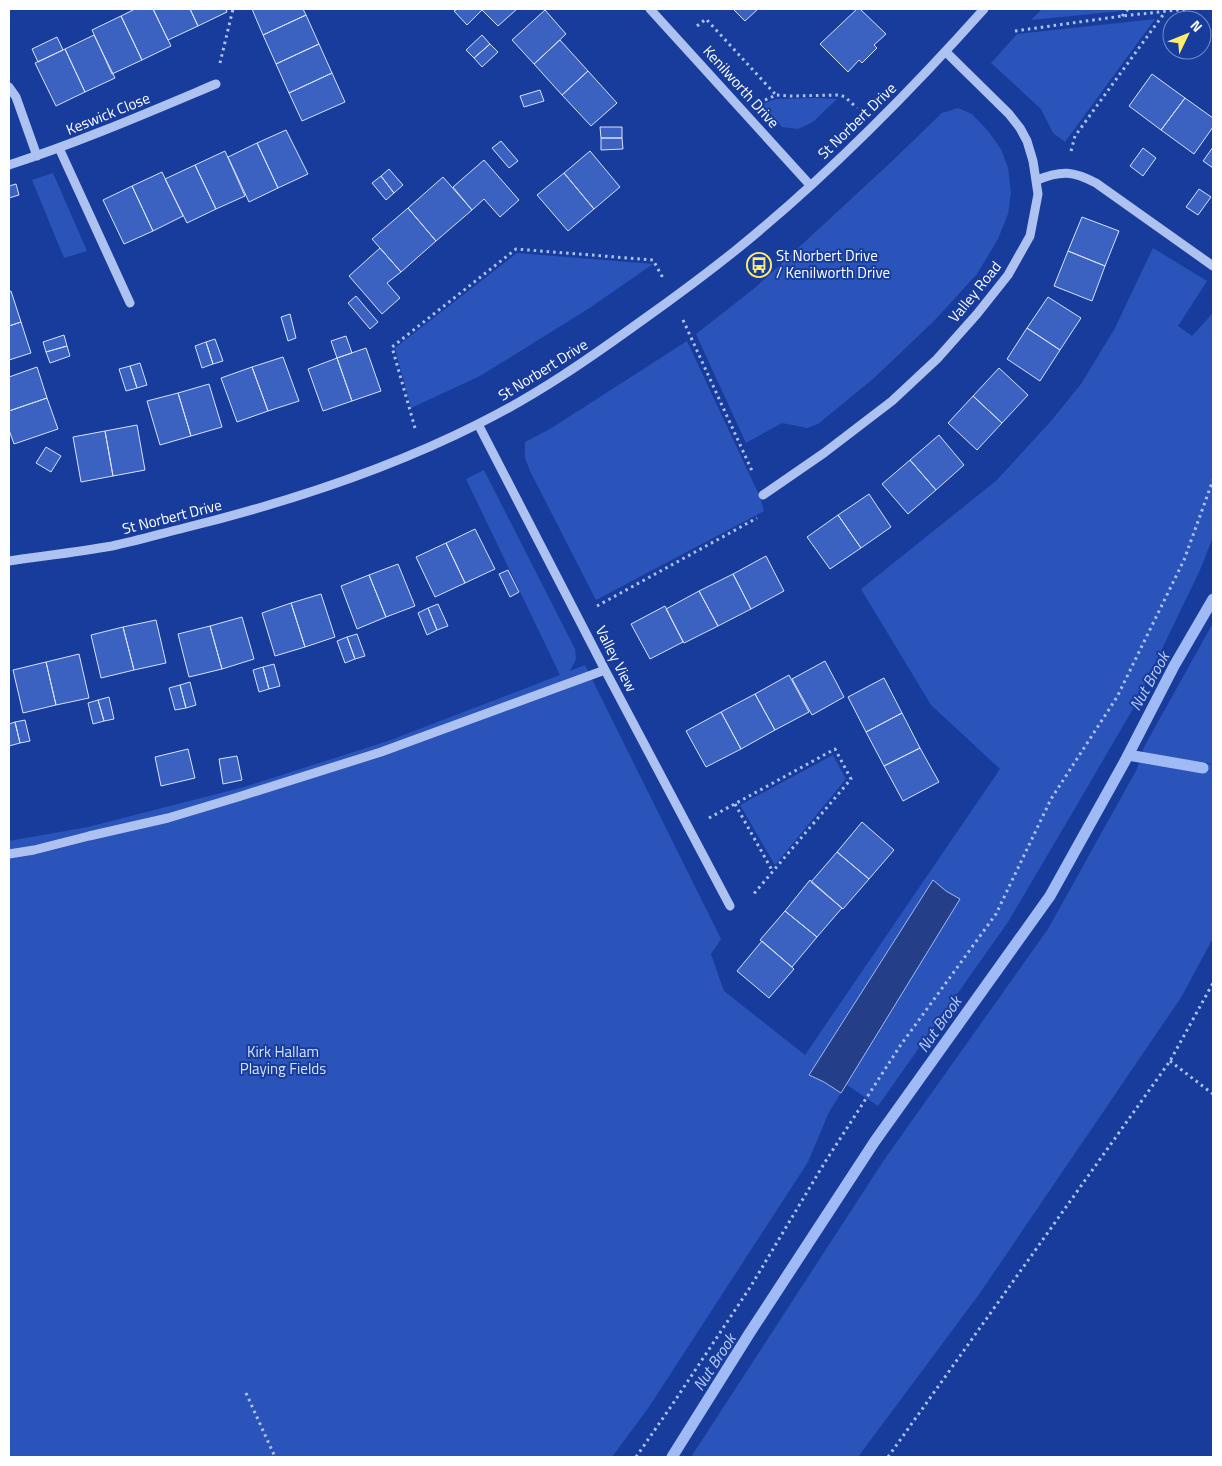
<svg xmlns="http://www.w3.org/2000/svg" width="1222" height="1466" font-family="'Titillium Web',sans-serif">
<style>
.green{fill:#2a54ba}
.water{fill:#243f88;stroke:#a0baf5}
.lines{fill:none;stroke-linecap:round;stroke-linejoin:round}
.stream{stroke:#a0baf5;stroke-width:11}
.building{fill:#3c62c1;stroke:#d6e1fc}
.path{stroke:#aec2f2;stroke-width:3;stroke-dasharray:2.5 4;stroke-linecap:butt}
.minor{stroke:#aec2f2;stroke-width:9}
.labels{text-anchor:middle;stroke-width:4;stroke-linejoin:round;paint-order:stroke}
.street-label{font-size:15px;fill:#fff;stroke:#173c9c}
.poi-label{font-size:15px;fill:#fff;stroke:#173c9c;text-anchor:start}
.park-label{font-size:15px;fill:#d6e1fc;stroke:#173c9c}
.water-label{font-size:16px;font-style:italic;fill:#bacdf9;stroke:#173c9c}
</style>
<rect width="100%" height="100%" fill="#173c9c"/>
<!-- green -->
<path class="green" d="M1042 9H1122L1121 11 1031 20Z
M1155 19 1065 142 1053 133 1041 109 991 63 1017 34Z
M815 98 837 99 814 121 807 125 798 129 782 127 762 104 776 99Z
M958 108 972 114 988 131 1001 149 1008 168 1011 192 1008 214 998 239 977 274 934 321 873 379 818 424 807 428 782 423 746 443 696 334 756 287 890 163 942 113Z
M53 173 87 251 64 258 32 180Z
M1153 248 1207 281 1178 326 1192 336 1213 313V537L1200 570 1134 707 1074 810 1008 922 878 1106 816 1064 809 1075 824 1082 841 1093 829 1112 808 1162 649 1407 612 1457H9V841L88 827 244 787 388 741 560 675 466 479 484 470 575 649 576 659 570 671 585 665 721 939 711 954 724 991 805 1055 1000 769 931 705 861 589 997 480 1051 421 1081 384 1115 328Z
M517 253 653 264 588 309 480 376 411 408 395 348Z
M687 341 760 497 764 511 596 600 530 471 525 458V442L550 429Z
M1213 623V764L1193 760 1213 765V938L1182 996 980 1293 858 1457H691L884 1160 1048 929 1137 769 1144 747Z
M833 755 846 779 775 865 740 805Z"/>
<!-- water -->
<path class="water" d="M933 880 946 891 960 899 841 1093 824 1082 809 1075Z"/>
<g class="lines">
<!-- stream -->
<path class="stream" d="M1128 755 1203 768
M672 1457 749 1334 875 1141 1050 896 1125 761 1174 666 1213 599"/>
</g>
<!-- building -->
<path class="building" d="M135 9H153L171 46 142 60 121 16Z
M153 9H190L198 26 168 40Z
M190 9H226L227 12 198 26Z
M252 9H303L306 15 263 35Z
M457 9H481L482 10 467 25 454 11Z
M481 9H517L498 26Z
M733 9H758L745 21Z
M857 9H860L886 34 874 45 877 48 862 63 859 60 848 72 820 44Z
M545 10 566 34 534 64 512 40Z
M306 15 319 44 276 64 263 35Z
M121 16 142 60 112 74 92 30Z
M94 35 115 78 85 92 65 49Z
M482 35 490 44 474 58 466 50Z
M57 37 63 50 38 62 32 49Z
M560 40 588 71 562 95 534 64Z
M319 44 332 73 289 93 276 64Z
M490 44 498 52 482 67 474 58Z
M65 49 85 92 56 106 35 63Z
M588 71 617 103 591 126 562 95Z
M332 73 345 102 302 121 289 93Z
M1152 74 1185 98 1161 130 1129 106Z
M540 90 544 101 524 107 520 96Z
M1185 98 1213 118V127L1194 154 1161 130Z
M600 127H622V138H601Z
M286 130 308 174 278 188 257 143Z
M601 138H622L623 149 601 150Z
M501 141 518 161 509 168 492 148Z
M257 143 278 188 249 202 228 157Z
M1213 147V168L1203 161Z
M1143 148 1156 158 1143 176 1130 166Z
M225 151 245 196 216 209 195 165Z
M590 151 620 187 594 209 564 173Z
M484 160 519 200 500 217 484 199 472 210 453 187Z
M195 165 216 209 187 223 165 179Z
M389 169 403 185 394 193 381 176Z
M162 172 183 216 153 231 132 186Z
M564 173 594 209 568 231 537 195Z
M381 176 394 193 386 200 372 183Z
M443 177 472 210 436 241 408 208Z
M16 184 19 195 9 198V186Z
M132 186 153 231 124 244 103 200Z
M1199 189 1211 197 1198 215 1186 207Z
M408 208 436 241 401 272 372 239Z
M1082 217 1119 231 1105 266 1068 251Z
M380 248 401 272 387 283 400 298 382 314 349 276Z
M1068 251 1105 266 1092 301 1054 286Z
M11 291 21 322 9 326V292Z
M356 296 378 322 370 329 348 303Z
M1048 297 1081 318 1060 350 1027 328Z
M290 314 296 338 288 341 281 317Z
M21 322 31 353 9 360V326Z
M1027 328 1060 350 1040 381 1007 359Z
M64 335 67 346 46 352 43 342Z
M346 336 352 353 337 358 331 341Z
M215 339 223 361 213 364 206 342Z
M206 342 213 364 202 368 195 346Z
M67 346 70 356 50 363 46 352Z
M366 348 381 391 352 401 337 358Z
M283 357 299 401 268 411 252 367Z
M337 358 352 401 323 411 308 369Z
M140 363 147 385 137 388 130 366Z
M130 366 137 388 126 391 119 369Z
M37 367 47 398 9 411V377Z
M252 367 268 411 237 422 221 378Z
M999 368 1028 395 1002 423 973 396Z
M209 384 222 427 191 436 178 393Z
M178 393 191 436 160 445 147 401Z
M973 396 1002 423 977 450 948 423Z
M47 398 58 429 14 444 9 430V411Z
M137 425 145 470 113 476 105 431Z
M105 431 113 476 81 482 73 437Z
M939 435 964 465 936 490 910 460Z
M46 447 61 456 51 472 36 463Z
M910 460 936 490 908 514 882 484Z
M869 494 891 527 861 548 838 515Z
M838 515 861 548 830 569 807 537Z
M475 529 495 569 465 583 446 543Z
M446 543 465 583 435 597 416 557Z
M766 556 784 591 751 609 733 574Z
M398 564 415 606 386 617 369 575Z
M508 570 519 592 510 597 499 574Z
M733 574 751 609 718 626 699 591Z
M369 575 386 617 357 629 341 586Z
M699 591 718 626 684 643 666 609Z
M321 594 335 637 305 647 291 603Z
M291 603 305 647 275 656 262 613Z
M438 604 448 626 437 630 428 608Z
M665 606 683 642 650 659 631 624Z
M428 608 437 630 427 635 418 613Z
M242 617 254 659 222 669 210 626Z
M156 620 166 663 134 670 123 627Z
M210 626 222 669 189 677 178 634Z
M123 627 134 670 101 678 91 635Z
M357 634 365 656 355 659 347 637Z
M347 637 355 659 345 663 337 641Z
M79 654 89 698 56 705 46 662Z
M825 661 844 697 812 715 792 679Z
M46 662 56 705 23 713 13 670Z
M274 664 280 686 269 689 263 667Z
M263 667 269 689 259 692 253 670Z
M789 675 809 712 775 730 755 694Z
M884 678 902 713 866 732 848 697Z
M190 682 196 705 186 708 180 685Z
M180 685 186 708 175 710 169 688Z
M755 694 775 730 741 749 721 712Z
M109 697 114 719 104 721 98 700Z
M98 700 104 721 93 724 88 703Z
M721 712 741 749 706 767 686 731Z
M902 713 920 748 884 766 866 732Z
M25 720 30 741 20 743 15 722Z
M15 722 20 743 9 746V724Z
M920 748 939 782 903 801 884 766Z
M188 749 195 778 161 786 155 757Z
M237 756 242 780 223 784 219 759Z
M862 822 894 850 869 879 837 852Z
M837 852 869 879 843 909 811 882Z
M810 880 842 908 817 937 785 911Z
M785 911 817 937 792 967 760 940Z
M762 941 794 969 769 998 737 971Z"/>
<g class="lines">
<!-- path -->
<path class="path" d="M1122 16 1128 9
M697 26 706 19 776 95
M1015 31 1122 16 1187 9
M220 63 233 9
M765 100 776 95 791 96 840 95 845 97 857 108
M1071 151 1075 136 1165 12
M683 320 753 473
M415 428 392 347 516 249 653 260 663 278
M597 606 757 518
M735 804 773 872
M709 818 835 749 851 779 752 896
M1170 1061 1213 1094
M246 1393 275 1457
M636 1457 672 1405 751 1286 825 1162 900 1046 996 914 1051 799 1117 697 1184 560 1213 480
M888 1457 1170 1061 1213 983"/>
<!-- minor -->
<path class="minor" d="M650 9 810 185
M9 87 16 97 37 156
M59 148 130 303
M9 165C80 142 147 113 216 84
M1037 180C1062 170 1073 171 1096 183L1213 266
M478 424 605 670 730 906
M763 495 824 453 892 401 937 359 977 314 1008 275 1030 236 1038 194 1033 161 1027 141 1020 128 1009 114 946 52
M9 561C43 556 78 552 112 546 136 541 160 534 184 528 285 503 385 471 478 424 537 395 590 358 644 319 675 297 706 274 736 250 825 178 908 94 984 9
M9 854 34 850 89 836 168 818 238 797 381 752 605 670"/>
</g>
<!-- icons -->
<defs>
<symbol id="bus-ring" viewBox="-11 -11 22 22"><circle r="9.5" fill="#173c9c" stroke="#ffec6f" stroke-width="1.5"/><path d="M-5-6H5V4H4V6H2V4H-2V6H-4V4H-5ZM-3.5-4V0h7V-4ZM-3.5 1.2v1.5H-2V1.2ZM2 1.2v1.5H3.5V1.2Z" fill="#ffec6f"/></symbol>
</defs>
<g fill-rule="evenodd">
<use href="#bus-ring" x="745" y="251" width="28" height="28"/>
</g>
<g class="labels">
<!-- street labels -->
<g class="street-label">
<text transform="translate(741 87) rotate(48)" y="5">Kenilworth Drive</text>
<text transform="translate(108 114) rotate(-22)" y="5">Keswick Close</text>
<text transform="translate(857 121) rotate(-44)" y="5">St Norbert Drive</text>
<text transform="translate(975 292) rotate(-51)" y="5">Valley Road</text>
<text transform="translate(543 370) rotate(-32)" y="5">St Norbert Drive</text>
<text transform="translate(172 517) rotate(-14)" y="5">St Norbert Drive</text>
<text transform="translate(616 659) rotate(63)" y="5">Valley View</text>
</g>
<!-- poi labels -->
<g class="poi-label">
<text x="776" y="261">St Norbert Drive<tspan x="776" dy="17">/ Kenilworth Drive</tspan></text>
</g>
<!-- park labels -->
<g class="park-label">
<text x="283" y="1057">Kirk Hallam<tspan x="283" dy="17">Playing Fields</tspan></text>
</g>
<!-- water labels -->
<g class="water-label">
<text transform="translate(1149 681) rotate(-61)" y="6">Nut Brook</text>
<text transform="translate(939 1024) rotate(-55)" y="6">Nut Brook</text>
<text transform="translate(714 1362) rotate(-57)" y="6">Nut Brook</text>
</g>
</g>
<!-- border -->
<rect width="1222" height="1466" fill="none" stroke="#ffffff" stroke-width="20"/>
<!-- north arrow -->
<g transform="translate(1187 35) rotate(47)"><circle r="24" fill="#173c9c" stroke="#748ac4"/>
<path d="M0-4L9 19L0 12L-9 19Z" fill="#ffec6f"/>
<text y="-8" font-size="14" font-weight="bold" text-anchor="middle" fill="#ffffff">N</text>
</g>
</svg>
